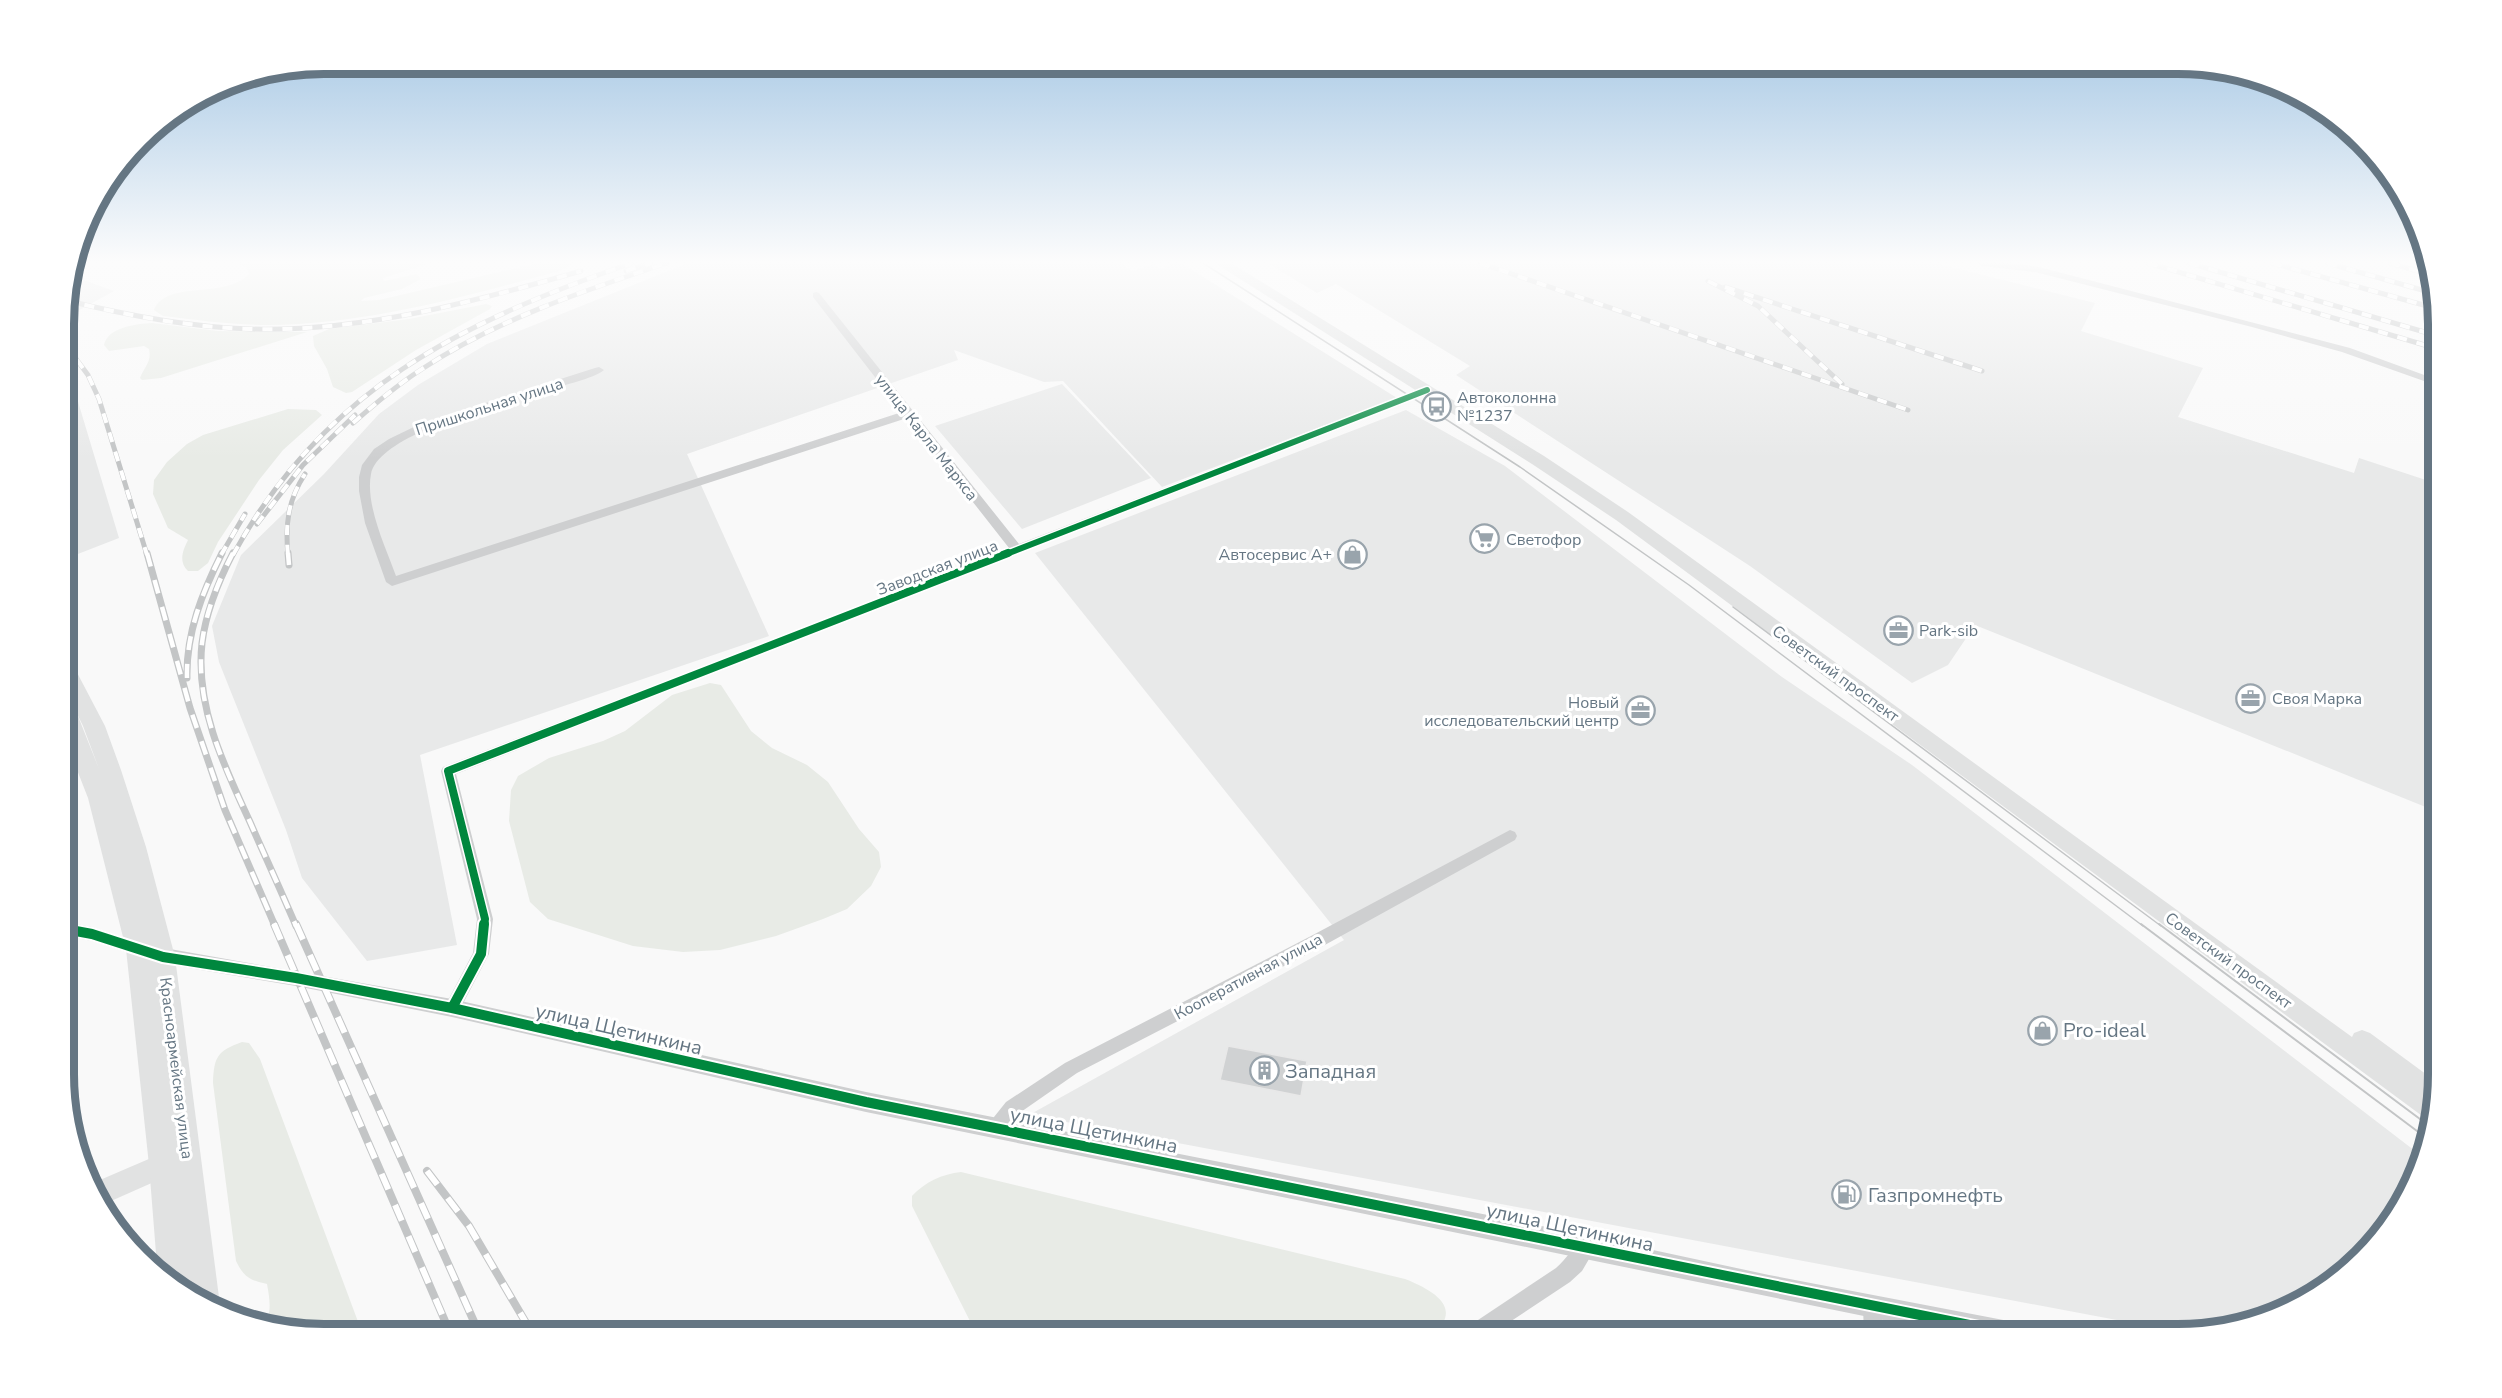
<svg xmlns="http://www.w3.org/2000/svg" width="2502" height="1398" font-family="'Nunito Sans',sans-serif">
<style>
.built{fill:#e8e9e9}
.green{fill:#e8ebe6}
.building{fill:#d0d2d3;stroke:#e8e8e8;stroke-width:1.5}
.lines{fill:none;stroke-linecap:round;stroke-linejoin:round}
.minor{fill:#cecfd0;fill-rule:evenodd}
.tertiary{fill:#cecfd0;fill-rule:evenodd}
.secondary{fill:#e1e2e2;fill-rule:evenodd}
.primary{fill:#e1e2e2;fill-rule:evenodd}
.tram-far1{stroke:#c3c5c6;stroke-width:1.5}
.tram{stroke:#c3c5c6;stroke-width:2}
.rail-far2-casing{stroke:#c3c5c6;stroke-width:5}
.rail-far1-casing{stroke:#c3c5c6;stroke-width:7}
.rail-casing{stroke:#c3c5c6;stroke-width:8}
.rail-far2{stroke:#fff;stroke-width:4;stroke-dasharray:10;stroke-linecap:butt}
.rail-far1{stroke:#fff;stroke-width:4.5;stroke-dasharray:14;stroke-linecap:butt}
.rail{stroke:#fff;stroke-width:6;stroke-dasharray:17;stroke-linecap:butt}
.cycleway-far2-casing{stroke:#fff;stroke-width:9}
.cycleway-far1-casing{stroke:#fff;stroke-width:11}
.cycleway-casing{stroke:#fff;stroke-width:14}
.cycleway-far2{stroke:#00873e;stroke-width:6}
.cycleway-far1{stroke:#00873e;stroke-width:8}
.cycleway{stroke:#00873e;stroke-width:10}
.labels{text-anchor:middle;stroke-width:6;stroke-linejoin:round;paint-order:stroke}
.poi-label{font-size:16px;fill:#657683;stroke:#fff;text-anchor:start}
.street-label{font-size:16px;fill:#657683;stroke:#fff}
.near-street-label{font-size:20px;fill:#657683;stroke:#fff}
.near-poi-label{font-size:20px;fill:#657683;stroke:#fff;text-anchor:start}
.rim{fill:none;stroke:#657683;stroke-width:8}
</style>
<rect width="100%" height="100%" fill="#f9f9f9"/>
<!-- built -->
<path class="built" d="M688 263H1120L1133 271 1153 264 1161 269 1175 263H1181L1397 398 1162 487 1063 381 1044 382 954 350 958 360 687 454 769 636 420 755 457 945 367 961 302 878 286 830 219 662 212 626 241 555 324 474 379 414 418 385 487 344Z
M1267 263H1935L2095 303 2081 331 2203 368 2178 417 2354 473 2359 458 2438 484V812L1975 625 1948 665 1912 683 1750 566 1456 375 1470 366 1336 284 1317 293Z
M70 275 114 291 65 318V290Z
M65 376 73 385 119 538 65 559Z
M1062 384 1151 478 1022 529 935 426Z
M1406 410 1505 466 1782 677 1912 765 2419 1154 2404 1204 2363 1258 2309 1300 2191 1334 1029 1115 1344 940 1035 553Z"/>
<!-- green -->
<path class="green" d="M237 263H431L383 278 384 281 417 274 421 279 402 289 364 298 361 301 379 300 538 263H574L559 271C463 297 368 324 268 325 233 325 197 320 163 316L154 310C167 279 225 300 249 274L247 268Z
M486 304 492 306 490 309 416 350 352 392 346 393 333 387 327 369 314 346 313 336 329 329 409 319Z
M152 323 218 331 307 332 161 378 142 380 140 378C144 367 152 362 149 349L144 346 109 351 104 345C108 327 136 324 152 323Z
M288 409 316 410 322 415 283 450 259 480 218 542 208 563 198 571H188C178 562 183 550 188 540L168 528 153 494 154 480 167 462 187 444 203 435Z
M710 683 721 685 751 731 772 748 807 765 828 782 859 829 879 852 881 867 871 886 847 909 823 919 776 936 720 950 683 952 633 946 548 919 530 902 509 821 511 790 518 776 549 758 603 741 625 731 672 695Z
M242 1042 249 1043 260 1059 363 1335H323L264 1327C272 1312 270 1301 267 1284 249 1280 244 1277 236 1261L213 1083C214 1057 217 1051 242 1042Z
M961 1172 1405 1279C1430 1289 1466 1307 1432 1335H977L912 1206V1196C925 1182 942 1174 961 1172Z"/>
<!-- building -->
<path class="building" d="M1228 1046 1307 1061 1301 1096 1220 1080Z"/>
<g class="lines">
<!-- minor -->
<path class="minor" d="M1977 263H2006L2035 266 2350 348 2438 380V386L2342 352 2252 327 2035 272 1982 266Z
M816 292 819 293 1019 544 1423 388H1431L1432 390 456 774 493 919 489 954 458 1013 452 1015 446 1013 444 1008 473 953 477 919 441 771 443 767 1009 548 907 418 392 586 386 582 365 523 359 491V477L362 465 374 449 389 439 420 424 595 368 599 367 604 370C593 379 563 385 548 390 508 402 380 432 371 474 365 505 386 548 396 576L902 412 813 297V293Z
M1510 830 1515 832 1517 836 1515 840 1323 946 1077 1073 1018 1114 1001 1133 995 1135 989 1133 986 1127 1006 1102 1065 1063 1311 936Z
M65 922 92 927 138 942 144 944 146 949 144 954 138 956 92 941 65 936Z
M1587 1238 1594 1240 1596 1247 1582 1271 1570 1282 1490 1335H1464L1466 1328 1556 1268C1566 1260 1576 1242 1587 1238Z
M1872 1298 1879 1300 1881 1307 1884 1335H1864L1863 1307 1865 1300Z"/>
<!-- tertiary -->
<path class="tertiary" d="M153 946 452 999 866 1092 1513 1220 1769 1275 2019 1323 2027 1327 2031 1335H1957L866 1112 452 1017 296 986 153 962 146 960 143 954 146 948Z"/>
<!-- secondary -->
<path class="secondary" d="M1215 263H1231L1544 456 1628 512 2352 1037 2354 1033 2362 1030 2370 1033 2438 1083V1091L2429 1121 1616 520 1532 464Z
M172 1149 181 1152 185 1161 181 1170 102 1205 93 1183Z"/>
<!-- primary -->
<path class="primary" d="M65 661 72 663 105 726 121 770 146 847 175 957 220 1305 218 1310 189 1296 188 1281 184 1291 157 1266 149 1165 126 949 88 798 65 739V703L72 705 76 711 99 769 83 726 65 689Z"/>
<!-- tram-far1 -->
<path class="tram-far1" d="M1203 263 1520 467 1689 585 2143 926
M1733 607 2161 926"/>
<!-- tram -->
<path class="tram" d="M2141 924 2425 1137
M2159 924 2428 1125"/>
<defs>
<path id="rail-far2" d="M1480 263 1908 410
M2148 263 2438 349
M2189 263 2438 336
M2272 263 2438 309
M2327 263 2436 294
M2390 263 2432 275
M626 271 651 263
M1708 281 1758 306 1842 384
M1725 287 1982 371
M65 300C125 315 187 327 250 329 363 332 473 302 581 271
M65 344 88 375 99 399 147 555
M353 423C375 404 397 385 422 369 496 320 583 291 667 263
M257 524 303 465 355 415
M221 555 245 514
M233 555C323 390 461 322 632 263
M288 555C285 524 288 500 305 474"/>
<path id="rail-far1" d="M147 553 190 708 225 810 275 926
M233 553C218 582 206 611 202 643 195 706 224 766 250 822 265 856 281 891 296 926
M288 553 289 565
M187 678C186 633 202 593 222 553"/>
<path id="rail" d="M274 924 451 1335
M296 924 480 1335
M427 1171 469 1226 532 1333"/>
</defs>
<!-- rail-far2 casing -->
<use href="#rail-far2" class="rail-far2-casing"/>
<!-- rail-far1 casing -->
<use href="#rail-far1" class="rail-far1-casing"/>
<!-- rail casing -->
<use href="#rail" class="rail-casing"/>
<!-- rail-far2 -->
<use href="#rail-far2" class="rail-far2"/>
<!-- rail-far1 -->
<use href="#rail-far1" class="rail-far1"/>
<!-- rail -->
<use href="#rail" class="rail"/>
<defs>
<path id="cycleway-far2" d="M1004 555 1427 390"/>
<path id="cycleway-far1" d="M484 926 485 919 448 771 1008 553"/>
<path id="cycleway" d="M65 929 92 934 163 957 296 978 452 1008 866 1102 2019 1335
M452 1008 481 954 484 924"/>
</defs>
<!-- cycleway-far2 casing -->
<use href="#cycleway-far2" class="cycleway-far2-casing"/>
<!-- cycleway-far1 casing -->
<use href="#cycleway-far1" class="cycleway-far1-casing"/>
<!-- cycleway casing -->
<use href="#cycleway" class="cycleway-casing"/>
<!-- cycleway-far2 -->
<use href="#cycleway-far2" class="cycleway-far2"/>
<!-- cycleway-far1 -->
<use href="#cycleway-far1" class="cycleway-far1"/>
<!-- cycleway -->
<use href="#cycleway" class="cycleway"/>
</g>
<!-- sky -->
<linearGradient id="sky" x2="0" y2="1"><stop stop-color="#9dc2e2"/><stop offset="0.57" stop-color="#fcfcfc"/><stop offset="1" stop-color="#fcfcfc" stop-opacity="0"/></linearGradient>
<rect width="2502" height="459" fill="url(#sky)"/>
<!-- icons -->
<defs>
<symbol id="bus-ring" viewBox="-11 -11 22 22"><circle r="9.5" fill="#fff" stroke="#99a4ac" stroke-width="1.5"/><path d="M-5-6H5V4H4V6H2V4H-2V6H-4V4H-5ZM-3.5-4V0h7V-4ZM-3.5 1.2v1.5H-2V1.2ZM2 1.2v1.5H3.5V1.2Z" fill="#99a4ac"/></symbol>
<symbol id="supermarket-ring" viewBox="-11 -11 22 22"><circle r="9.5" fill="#fff" stroke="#99a4ac" stroke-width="1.5"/><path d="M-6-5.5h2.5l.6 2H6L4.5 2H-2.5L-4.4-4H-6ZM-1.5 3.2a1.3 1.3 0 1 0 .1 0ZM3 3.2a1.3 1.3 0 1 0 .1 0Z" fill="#99a4ac"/></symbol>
<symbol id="shop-ring" viewBox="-11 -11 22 22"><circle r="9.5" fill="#fff" stroke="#99a4ac" stroke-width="1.5"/><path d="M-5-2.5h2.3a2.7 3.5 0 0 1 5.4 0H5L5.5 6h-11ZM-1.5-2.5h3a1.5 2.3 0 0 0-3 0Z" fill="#99a4ac"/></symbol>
<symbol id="office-ring" viewBox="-11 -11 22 22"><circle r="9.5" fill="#fff" stroke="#99a4ac" stroke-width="1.5"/><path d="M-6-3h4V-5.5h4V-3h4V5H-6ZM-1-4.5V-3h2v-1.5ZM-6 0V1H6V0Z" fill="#99a4ac"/></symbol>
<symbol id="building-ring" viewBox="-11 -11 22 22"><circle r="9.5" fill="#fff" stroke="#99a4ac" stroke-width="1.5"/><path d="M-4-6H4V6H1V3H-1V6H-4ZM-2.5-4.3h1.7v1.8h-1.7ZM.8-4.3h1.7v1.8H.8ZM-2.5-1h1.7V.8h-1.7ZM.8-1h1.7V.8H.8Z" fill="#99a4ac"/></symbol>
<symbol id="fuel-ring" viewBox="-11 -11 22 22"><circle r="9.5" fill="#fff" stroke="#99a4ac" stroke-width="1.5"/><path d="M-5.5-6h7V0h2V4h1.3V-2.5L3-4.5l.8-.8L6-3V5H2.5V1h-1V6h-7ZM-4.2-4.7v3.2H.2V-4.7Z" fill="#99a4ac"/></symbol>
</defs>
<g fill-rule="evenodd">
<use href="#bus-ring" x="1420" y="390" width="33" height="33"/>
<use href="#supermarket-ring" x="1468" y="522" width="33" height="33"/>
<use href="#shop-ring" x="1336" y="538" width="33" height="33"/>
<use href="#office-ring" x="1882" y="614" width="33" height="33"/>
<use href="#office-ring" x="2234" y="682" width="33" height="33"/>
<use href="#office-ring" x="1624" y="694" width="33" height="33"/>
<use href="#shop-ring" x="2026" y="1014" width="33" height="33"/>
<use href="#building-ring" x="1248" y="1054" width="33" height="33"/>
<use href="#fuel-ring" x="1830" y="1178" width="33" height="33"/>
</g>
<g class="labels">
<!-- poi labels -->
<g class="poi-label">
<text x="1457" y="403">Автоколонна<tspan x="1457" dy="18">№1237</tspan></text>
<text x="1506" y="545">Светофор</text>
<text x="1332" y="560" text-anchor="end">Автосервис А+</text>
<text x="1919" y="636">Park-sib</text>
<text x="2272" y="704">Своя Марка</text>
<text x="1619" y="708" text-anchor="end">Новый<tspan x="1619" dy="18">исследовательский центр</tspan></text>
</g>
<!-- street labels -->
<g class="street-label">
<text transform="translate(489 406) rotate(-18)" y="6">Пришкольная улица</text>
<text transform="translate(927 437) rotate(52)" y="6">улица Карла Маркса</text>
<text transform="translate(937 567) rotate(-21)" y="6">Заводская улица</text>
<text transform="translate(1836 673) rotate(36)" y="6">Советский проспект</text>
<text transform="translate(2229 960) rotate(36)" y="6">Советский проспект</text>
<text transform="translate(1248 976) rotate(-28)" y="6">Кооперативная улица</text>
<text transform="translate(177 1068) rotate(83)" y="6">Красноармейская улица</text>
</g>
<!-- near-street labels -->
<g class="near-street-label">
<text transform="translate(619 1029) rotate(13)" y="7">улица Щетинкина</text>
<text transform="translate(1094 1130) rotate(11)" y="7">улица Щетинкина</text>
<text transform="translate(1570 1227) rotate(12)" y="7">улица Щетинкина</text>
</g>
<!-- near-poi labels -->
<g class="near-poi-label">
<text x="2063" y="1037">Pro-ideal</text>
<text x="1285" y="1078">Западная</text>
<text x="1868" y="1202">Газпромнефть</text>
</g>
</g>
<!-- crop -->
<path d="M0 0H2502V1398H0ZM324 74H2178A250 250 0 0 1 2428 324V1074A250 250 0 0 1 2178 1324H324A250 250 0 0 1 74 1074V324A250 250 0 0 1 324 74Z" fill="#fff" fill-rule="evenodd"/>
<path class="rim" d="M324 74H2178A250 250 0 0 1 2428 324V1074A250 250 0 0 1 2178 1324H324A250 250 0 0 1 74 1074V324A250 250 0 0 1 324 74Z"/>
</svg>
